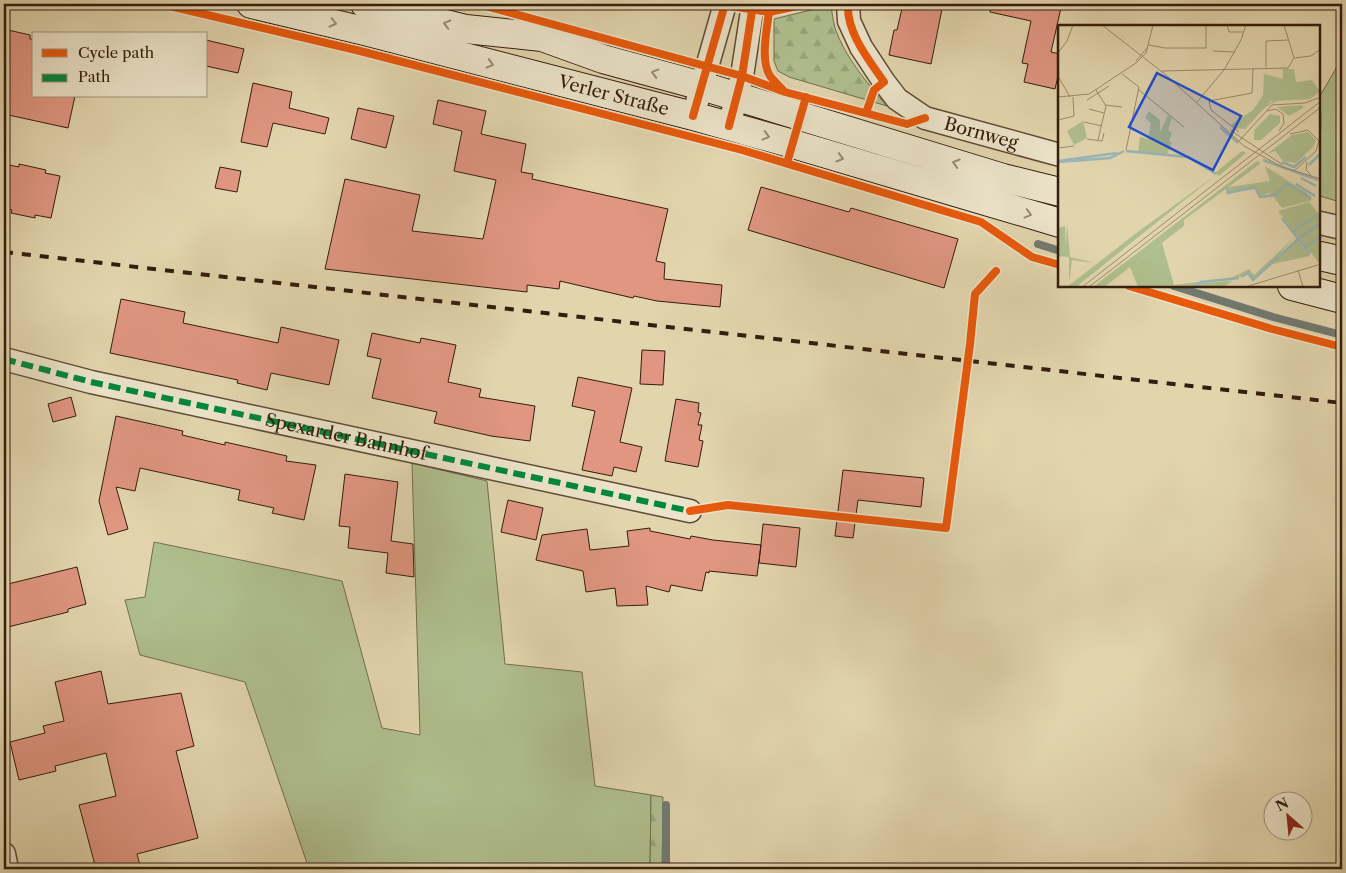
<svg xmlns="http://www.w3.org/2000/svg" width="1346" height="873" font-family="'Libre Caslon Text',serif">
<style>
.grass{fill:#afbe8e;stroke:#726e4d}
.forest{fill:url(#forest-firs);stroke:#726e4d}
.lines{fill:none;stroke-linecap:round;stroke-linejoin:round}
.stream{stroke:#717971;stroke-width:8}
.building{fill:#e09681;stroke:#341d0c}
.minor-casing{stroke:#604b34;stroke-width:25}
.secondary-casing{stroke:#341d0c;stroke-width:30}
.minor{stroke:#ece4ca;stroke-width:22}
.secondary{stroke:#ece4ca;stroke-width:28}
.rail{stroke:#341d0c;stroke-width:4;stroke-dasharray:9 9;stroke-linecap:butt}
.quiet{stroke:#00873e;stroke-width:6;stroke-dasharray:12 6;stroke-linecap:butt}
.cycleway-casing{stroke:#ece4ca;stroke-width:11}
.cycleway{stroke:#e8590c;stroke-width:8}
.oneway{stroke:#998a74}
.labels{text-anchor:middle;stroke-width:4;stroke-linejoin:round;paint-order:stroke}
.street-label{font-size:18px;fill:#341d0c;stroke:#ece4ca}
.inset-river{fill:none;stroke:#99b6b5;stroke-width:2.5}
.inset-road{fill:none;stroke:#9c8b6d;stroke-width:1}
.view{fill:#1d4ed8;fill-opacity:0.15;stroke:#1d4ed8;stroke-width:2.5}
.inset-edge{fill:none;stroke:#341d0c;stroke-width:2.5}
</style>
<defs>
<pattern id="forest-firs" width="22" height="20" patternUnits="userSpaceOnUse" patternTransform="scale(1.25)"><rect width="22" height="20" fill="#afbe8e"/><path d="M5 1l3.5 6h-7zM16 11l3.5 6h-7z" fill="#97a379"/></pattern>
</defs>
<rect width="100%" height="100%" fill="#e2d5ae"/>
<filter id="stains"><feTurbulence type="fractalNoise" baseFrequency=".004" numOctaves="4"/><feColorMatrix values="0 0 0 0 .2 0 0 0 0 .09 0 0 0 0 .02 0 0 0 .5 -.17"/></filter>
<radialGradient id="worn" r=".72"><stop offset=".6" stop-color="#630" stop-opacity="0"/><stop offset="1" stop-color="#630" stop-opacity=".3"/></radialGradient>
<!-- grass -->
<path class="grass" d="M1342 58V202H1340L1320 196V96Z
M412 463 487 481 505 664 582 672 595 786 651 795 650 869H309L245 682 140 655 125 600 145 597 154 542 342 581 382 728 420 735Z"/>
<!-- forest -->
<path class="forest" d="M831 5C832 12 833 21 835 28 845 57 867 83 887 106L789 77 778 71 774 61V19Z
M651 795 663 797 662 869H650Z"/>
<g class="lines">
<!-- stream -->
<path class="stream" d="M1038 244 1060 251
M1174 286 1273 317 1342 335
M666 869V805"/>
</g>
<!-- building -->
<path class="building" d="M903 4H943L931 64 889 55 894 30H897Z
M991 4H1040L1061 8 1051 52 1060 54V67L1055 89 1024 82 1028 64 1022 63 1031 21 990 12Z
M4 29 30 35V39L34 40V96H75L68 128 4 114Z
M206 40 244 49 238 73 206 66Z
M253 83 292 92 289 108 329 118 325 134 273 123 267 147 241 142Z
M438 100 486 111 481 134 526 144 521 172 533 174 532 179 668 209 656 261 665 263 664 279 722 285 720 307 657 301 634 296 633 298 560 281 559 289 527 285V292L325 269 345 179 420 195 412 231 483 239 496 180 454 171 462 131 433 124Z
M358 108 394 116 386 148 351 139Z
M4 164 19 167V164L46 170 45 173 60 176 51 218 35 215V218L11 213 12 210 4 208Z
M220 167 241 171 237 192 215 188Z
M761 187 849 212 851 208 958 239 944 288 748 230Z
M121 299 185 312 183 323 278 343 281 327 339 340 329 385 271 373 267 390 237 383 238 380 110 353Z
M372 333 420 343 421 338 456 345 448 382 481 389 479 397 535 406 530 441 491 436 434 423 437 412 372 398 381 359 367 356Z
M642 350 665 351 663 385 640 384Z
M578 377 632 388 620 442 642 447 636 472 614 467 612 476 582 470 595 411 572 406Z
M71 397 76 416 53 422 48 404Z
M676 399 699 403 698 412 701 413 698 425H702L699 440 703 441 698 467 665 461Z
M116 416 183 431 182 435 225 445V442L287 456 286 461 316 465 304 520 272 513 274 508 238 500 240 490 140 468 135 491 116 487 128 529 108 535 99 501Z
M843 470 924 478 921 507 858 500 853 538 835 536Z
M345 474 398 482 391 541 413 544 414 577 386 573 388 553 348 548 350 527 339 526Z
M508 500 543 508 536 540 501 532Z
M763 524 800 528 796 567 759 563Z
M650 528V531L690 539 691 536 713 540 761 545 757 576 709 571V573L706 572 702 591 671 585 669 592 646 586 648 605 617 606 615 588 586 592 583 571 536 560 542 535 587 529 590 550 629 546 627 531Z
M77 567 86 604 68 609V612L4 628V585Z
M101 671 108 704 181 693 194 746 176 751 198 838 137 854 141 869H96L79 805 116 796 106 753 55 766 56 771 19 780 10 742 45 733 43 726 64 721 55 682Z"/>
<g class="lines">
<defs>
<g id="minor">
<path id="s1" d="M848 4 849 21 861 47 884 82 897 99 925 118 1060 155"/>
<path d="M693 116 725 4"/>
<path d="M729 126 742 76 752 11 750 4"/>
<path d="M1320 223 1342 228"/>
<path id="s2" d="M4 359 91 382 690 511"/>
<path d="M4 854 7 869"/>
</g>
<g id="secondary">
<path id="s3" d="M251 4 364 31 693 116 793 144 1060 223"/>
<path d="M365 4 466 29 542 37 603 59 702 86 1003 178 1060 192"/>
<path d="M1320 256 1342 261"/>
<path d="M1292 286 1342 299"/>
</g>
</defs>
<!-- minor casing -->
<use href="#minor" class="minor-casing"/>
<!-- secondary casing -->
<use href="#secondary" class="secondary-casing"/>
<!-- minor -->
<use href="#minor" class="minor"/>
<!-- secondary -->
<use href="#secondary" class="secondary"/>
<!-- rail -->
<path class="rail" d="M4 252 1342 403"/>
<!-- quiet -->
<path class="quiet" d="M4 359 91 382 690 511H694
M4 854 7 869"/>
<defs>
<path id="cycleway" d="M161 4 360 51 742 150 981 222 1032 257 1060 265
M478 4 742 76 785 92 907 124 925 118
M848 4C846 32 869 60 884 82L874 90 866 113
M724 5 769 12 807 4
M769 12C767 30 760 60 770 76 774 81 779 86 784 91
M693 116 725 4
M729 126 742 76 752 11 750 4
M787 163 806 97
M1129 286 1272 329 1342 347
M690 511 728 505 946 528 970 344 975 294 996 271"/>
</defs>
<!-- cycleway casing -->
<use href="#cycleway" class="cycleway-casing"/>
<!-- cycleway -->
<use href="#cycleway" class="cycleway"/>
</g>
<!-- one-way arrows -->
<defs><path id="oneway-chevron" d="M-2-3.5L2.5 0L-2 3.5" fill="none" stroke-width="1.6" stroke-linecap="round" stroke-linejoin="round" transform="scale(1.25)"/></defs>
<g class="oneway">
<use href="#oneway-chevron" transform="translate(333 23) rotate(14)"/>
<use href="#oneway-chevron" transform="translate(447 24) rotate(-165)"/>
<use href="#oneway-chevron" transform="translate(490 64) rotate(15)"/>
<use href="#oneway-chevron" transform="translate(655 73) rotate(-165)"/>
<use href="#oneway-chevron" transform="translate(766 136) rotate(15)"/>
<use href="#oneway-chevron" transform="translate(840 158) rotate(17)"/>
<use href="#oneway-chevron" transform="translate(956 163) rotate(-163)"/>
<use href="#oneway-chevron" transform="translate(1028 214) rotate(15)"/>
</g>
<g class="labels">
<!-- street labels -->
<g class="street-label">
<text dy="6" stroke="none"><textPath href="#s3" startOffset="374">Verler Straße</textPath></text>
<text dy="6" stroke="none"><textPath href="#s1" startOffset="201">Bornweg</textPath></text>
<text dy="6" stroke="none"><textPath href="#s2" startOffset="351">Spexarder Bahnhof</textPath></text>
</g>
</g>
<!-- overview -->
<g transform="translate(1058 25)">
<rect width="262" height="262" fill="#e2d5ae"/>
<path d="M225 44H236L238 57 254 55 262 67 250 72 213 76 187 104 176 103 173 100 195 85 205 70 206 49 225 54ZM91 86 102 95V107L110 90 114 93 110 105 114 108 111 116 114 118 109 129 80 127 82 112 90 114 93 98 87 93ZM207 141 227 154 218 165 203 171 197 161V164L170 168 171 162 212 156ZM228 159 244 168 251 176 224 183 216 172ZM251 177 262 190 261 238 220 186ZM7 201 8 225 0 227V203ZM237 212 217 234 239 215 252 231 210 240 195 254 190 247 175 255 142 257 134 262H80L72 242 104 218 116 260 173 253 191 244 196 250ZM175 256 165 262H135L143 258Z" fill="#afbe8e"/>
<path d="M262 66 252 74 219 76 202 85 218 74 250 72ZM245 80V83L231 91 219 82ZM212 89 222 91V98L203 115H196V105ZM250 107 258 115 255 122 238 138 225 136 217 126 209 129 234 110ZM184 126 188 128 161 151 157 148ZM199 136 203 138 126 195V201L46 262H35ZM158 150 18 262H9L77 209ZM227 154 249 168 254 175 251 176 228 159 218 171 211 169ZM9 198 12 232 37 238 14 235 11 258V232L0 231V227L8 225Z" fill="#afbe8e"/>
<path d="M25 96 29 113 16 120 9 106Z" fill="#afbe8e"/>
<path class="inset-river" d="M162 102 180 118M68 126 130 132 158 149M205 135 260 155M0 136 59 128M0 137 52 133 66 126M224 137 236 142 248 132M251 140 263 128M243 153 258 161M238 159 257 171M169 162 170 168 197 162 202 172 218 170 228 158 253 173M224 193 252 229M235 206 259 190M242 213 262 199M247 222 263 212M183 252 190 248 195 255 240 214M135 262 143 257 181 253"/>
<path class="inset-road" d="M44 0 108 50 186 121 224 142 263 154M116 0H169L171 7H186M226 0 236 33M91 20 107 23H148V0M155 26 177 27M0 28 9 16 15 0M236 33 253 31 263 24M78 36 89 23M208 42V16L231 15M104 46 230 43 236 33M64 49 81 62 68 125M0 51 12 72M38 65 48 81 40 115M81 65 126 102M0 72 31 69 78 38 88 28 95 0M29 75 51 61M139 77 166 45 183 15 188 0M47 80 64 82M31 84 46 88M209 86 218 84 225 89 226 98 221 106M263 87V105M0 95 16 91 15 72M26 97 44 101M172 105 225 140M181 107 153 85 151 76 194 68 195 43M232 109 250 105 261 116 258 126 236 146M29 114 44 116 46 108M181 116 214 80 247 78 263 72M0 123 16 121M249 137 248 145 253 150M240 245 245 262M24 262 263 76M31 262 263 82M187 262 263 239"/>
<path class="view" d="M99 48 183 91 155 145 71 102Z"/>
<rect width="262" height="262" class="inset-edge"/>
</g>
<!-- margin -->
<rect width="1346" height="873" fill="none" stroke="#e2d5ae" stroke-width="20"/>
<rect x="5" y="5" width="1336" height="863" fill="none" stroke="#341d0c" stroke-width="2.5"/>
<rect x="10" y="10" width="1326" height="853" fill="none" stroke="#341d0c"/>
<!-- legend -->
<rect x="32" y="32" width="175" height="65" fill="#ece4ca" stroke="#a2947e"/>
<rect x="42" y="49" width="25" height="8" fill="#e8590c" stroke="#a2947e"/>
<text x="78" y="58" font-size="15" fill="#341d0c">Cycle path</text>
<rect x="42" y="74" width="25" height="8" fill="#00873e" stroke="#a2947e"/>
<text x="78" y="82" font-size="15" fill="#341d0c">Path</text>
<!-- north arrow -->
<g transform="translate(1288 816) rotate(333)"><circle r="24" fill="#ece4ca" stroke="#a2947e"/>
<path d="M0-4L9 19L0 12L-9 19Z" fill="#8f2418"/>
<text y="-8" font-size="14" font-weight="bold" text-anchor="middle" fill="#341d0c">N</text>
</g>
<rect width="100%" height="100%" filter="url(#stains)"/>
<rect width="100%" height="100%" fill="url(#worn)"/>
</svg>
